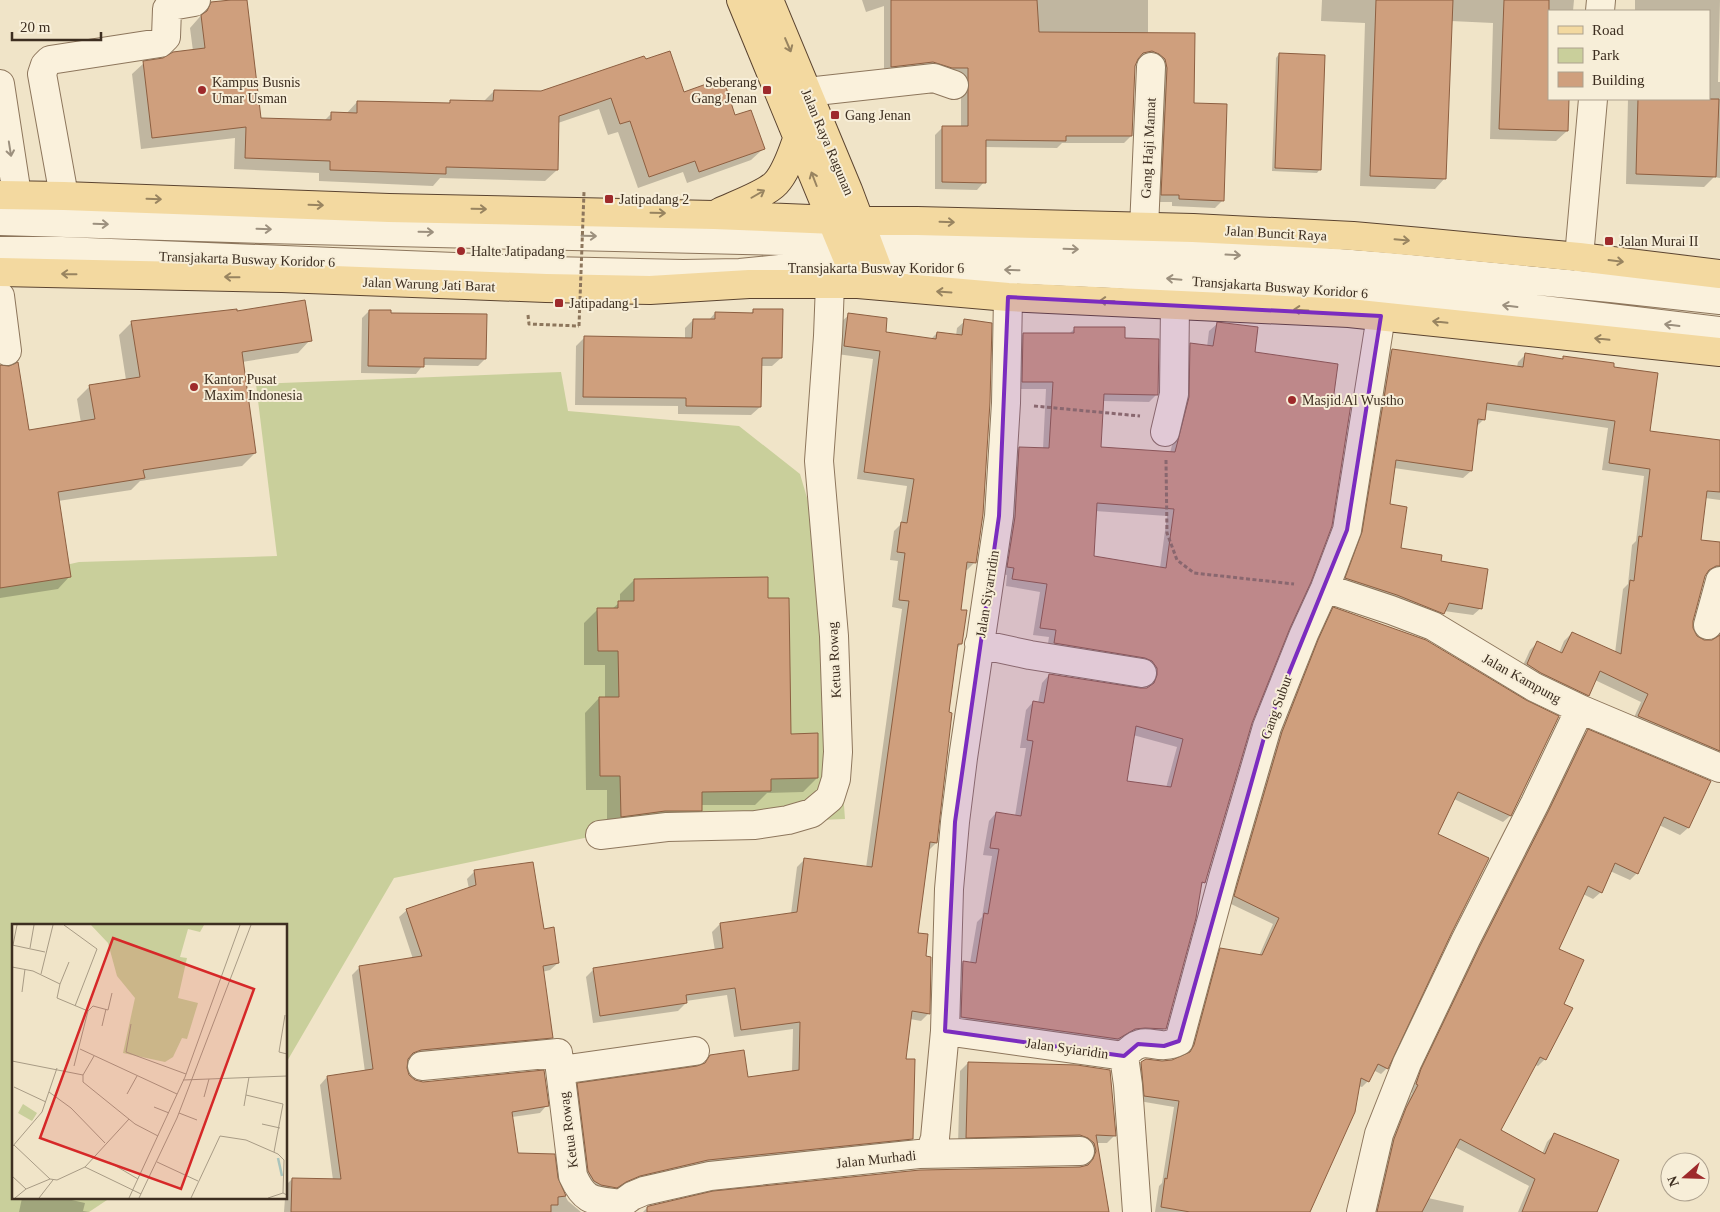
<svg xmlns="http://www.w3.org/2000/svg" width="1720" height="1212" font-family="'Times New Roman',serif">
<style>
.green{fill:#c9cf9b}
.shadow{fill:#0003;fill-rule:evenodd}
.building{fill:#cf9f7d;stroke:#8d5f41;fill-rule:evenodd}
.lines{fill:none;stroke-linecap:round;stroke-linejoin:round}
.minor-casing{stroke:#8d765c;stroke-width:30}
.major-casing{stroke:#5b4430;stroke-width:30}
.path{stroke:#8d765c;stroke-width:3;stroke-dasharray:4 2.5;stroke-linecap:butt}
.minor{stroke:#faf1dc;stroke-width:28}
.major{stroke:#f3d9a0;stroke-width:28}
.path-bridge{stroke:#8d765c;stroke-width:3;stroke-dasharray:4 2.5;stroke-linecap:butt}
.oneway{stroke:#988460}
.oneway2{stroke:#9c907e}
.marked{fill:#7b2cbf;fill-opacity:0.2;stroke:#7b2cbf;stroke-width:4;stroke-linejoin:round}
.poi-dot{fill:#9e2a2b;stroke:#f7eed8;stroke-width:2}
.labels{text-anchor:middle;stroke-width:4;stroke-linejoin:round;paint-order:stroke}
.poi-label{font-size:14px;fill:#3d2e20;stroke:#f7eed8;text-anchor:start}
.street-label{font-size:14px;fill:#3d2e20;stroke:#f7eed8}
.inset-river{fill:none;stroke:#a9c4bc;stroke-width:2.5}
.inset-road{fill:none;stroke:#a89b85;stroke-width:1}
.view{fill:#d62828;fill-opacity:0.15;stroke:#d62828;stroke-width:2.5}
.inset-edge{fill:none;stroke:#3d2e20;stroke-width:2.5}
</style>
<rect width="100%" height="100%" fill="#f0e4c8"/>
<!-- green -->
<path class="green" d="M561 372 568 411 739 426 800 474 826 562 845 819 637 827 394 878 286 1063V926H14V1198H110L89 1212H0V580L79 562 277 556 256 384Z"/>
<!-- shadow -->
<path class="shadow" d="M246 0 260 119 324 121 332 113 346 114 357 102 448 104 450 102H483L494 91 683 93 735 117 763 149 751 160 687 183 683 172 638 188 618 132 608 135 599 109 558 123 557 170 545 181 440 178 433 186 319 181V173L234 169 235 138 141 149 132 74 144 63 163 59 193 51 190 28 212 3Z
M862 0H1148V34H1193V104L1223 200 1215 208 1172 206V202H1154L1144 58 1136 60 1134 66 1131 136 1124 143H1062L1057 148 985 147 984 182 977 190 935 189V135L943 127H961V75L884 74V6L866 12Z
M1322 0H1574L1573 11H1549V99H1568L1567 131 1556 141 1490 139 1493 23 1451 21 1445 178 1435 189 1360 186 1365 23 1321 21Z
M1635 0H1720L1718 82H1720V178L1714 177 1704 187 1626 184 1628 99H1709V11H1635Z
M1279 54 1320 169 1317 173 1272 171 1276 58Z
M754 310 781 358 772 366H761L760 407 751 415 678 414V406L575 405 576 346 585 337 685 339V328L693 320H709L715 313 750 314Z
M369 311 390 314 485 359 478 366 423 365 416 374 361 373 362 318Z
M849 315 884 333 931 339 937 333 956 336 957 328 965 321 975 562 967 570H965L959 611 961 644 956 649 947 713 936 843 929 850 917 934 924 957 929 1013 921 1021 910 1019 904 1060 912 1138 904 1146 632 1183 617 1189 608 1195 590 1192 570 1092 578 1085 702 1066 710 1057 746 1078 792 1072 793 1029 734 1037 727 995 686 1001V1003L678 1011 593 1023 586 977 594 969 715 951 712 932 720 924 791 914 797 867 805 859 866 868 902 609 892 607 898 561 890 560 894 531 901 524 907 486 857 479 873 359 837 354 841 322Z
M132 322 310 340 298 353 242 362 255 453 242 466 140 481 131 490 58 501 70 576 58 589 0 598V369L28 432 81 423 77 399 90 386 126 380 119 335Z
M1217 324 1253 353 1288 628 1251 722 1204 882 1200 886 1165 1028 1157 1036H1126L1110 1046 954 1025 956 970 963 962 970 963 977 922 982 917 992 856 983 855 989 821 996 813 1015 816 1026 748H1020L1026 710 1033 702 1038 703 1042 683 1049 675 1140 690 1148 688 1150 684V676L1047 650 1049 637 1033 635 1040 592 1006 586 1007 575 1000 574 1012 456 1019 448 1043 449 1046 389H1015L1016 342 1023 334 1068 335 1075 328 1124 339 1156 395 1149 402 1103 401 1100 448 1170 453 1182 406 1183 352 1191 344 1207 347 1209 331ZM1095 511 1167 516 1160 568 1093 557ZM1133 735 1177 747 1166 788 1126 782Z
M1392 350 1517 367 1518 362 1525 355 1561 360 1564 357 1612 368 1648 432 1720 441V500L1705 498 1699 545 1720 548V575L1716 573 1705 574 1692 621V629L1696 637 1703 641H1712L1716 638 1720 623V754L1631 724 1641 702 1595 680 1588 695 1581 703 1520 672 1530 650 1537 643 1559 653 1564 641 1572 633 1615 653 1623 589 1628 584 1632 545 1636 541 1644 476 1602 470 1608 428 1485 410 1484 419 1476 427 1471 471 1463 478 1394 468 1389 505 1400 549 1440 562 1481 608 1473 615 1444 611 1436 621 1339 586 1385 357Z
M634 580 767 599 789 735 817 778 803 792 767 793 755 805H701V810L687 824 607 830V790H586L585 713 599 698H605V665H584V623L598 609H612L620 602V594Z
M1334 609 1557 717 1510 816 1503 822 1454 799 1437 835 1451 931 1387 1068 1381 1074 1373 1070 1368 1081 1362 1087 1358 1086 1309 1212H1155L1159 1186 1162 1183 1174 1107 1139 1101 1135 1069 1141 1063 1173 1061 1187 1055 1215 955 1221 949 1259 956 1273 924 1229 903 1276 739 1313 648 1328 615Z
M1588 731 1709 782 1688 828 1680 835 1659 825 1637 873 1630 880 1610 871 1601 892 1593 899 1583 894 1558 950 1563 1004 1545 1059 1538 1066 1535 1065 1499 1131 1542 1154 1547 1142 1554 1134 1596 1212H1518L1529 1186 1455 1147 1428 1198 1464 1206 1463 1212H1372L1387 1147 1399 1116 1412 1093 1409 1091 1415 1078 1473 954 1581 738Z
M475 871 543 930 558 963 550 970 542 972 552 1037 544 1045 412 1058 407 1059 405 1068 408 1075 415 1081 547 1105 540 1113 512 1117 517 1154 558 1183 568 1201 581 1212H284L286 1185 292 1179 333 1180 320 1085 327 1077 365 1072 352 975 360 967 413 959 399 917 407 910 469 889 467 879Z
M968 1063 1115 1135 1107 1143H1096L1107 1212H643L647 1208 713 1193 1086 1166 1088 1159 958 1145 960 1071Z
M22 1198H63L85 1203 83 1211 89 1212H19Z"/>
<!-- building -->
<path class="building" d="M231 0H247L261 118 331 120V112L357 113V101L450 103V100L493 101 494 90 541 91 644 56 646 59 670 51 684 92 723 78 735 115 751 110 765 149 699 172 695 161 649 177 630 121 620 124 611 98 559 116 558 170 446 167V174L330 170V161L245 158 246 127 152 138 143 61 163 58 173 52 205 48 201 15 207 11 211 2Z
M891 0H1037L1039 32 1195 33 1194 103 1227 104 1224 201 1179 199V195H1161L1167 68 1165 59 1159 54 1152 51 1143 53 1138 59 1135 66 1132 136H1066V141L986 140V183L942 182V126H968V68H952L933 62 891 67Z
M1376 0H1453L1446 179 1370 176Z
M1504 0H1549V99H1569L1568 131 1499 129Z
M1279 53 1325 55 1321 170 1275 168Z
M1638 99H1719L1716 177 1636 174Z
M305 300 312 341 242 352 256 453 143 470 145 478 58 492 71 577 0 588V365L9 366 18 362 29 430 95 419 89 385 140 377 131 321 237 309V311Z
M753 309H783L782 358H762L761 407 686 406V398L583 397 584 336 692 338 693 319H715V312L753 313Z
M369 310H391V313L487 314 486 359 424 358V367L368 366Z
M848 313 887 318 886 332 936 339 937 332 962 335 964 319 992 323 990 402 983 514 976 563 967 562 961 610H967L962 644H958L949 712 952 713 937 843 930 842 918 933 928 934 926 956 931 957 930 1014 912 1011 906 1059H915L913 1139 708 1160 640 1176 626 1182 617 1188 601 1185 594 1181 588 1171 577 1083 697 1066 705 1063 710 1055 744 1050 748 1077 799 1070 800 1022 741 1030 735 988 686 995 687 1003 600 1016 593 968 723 948 720 923 797 912 804 858 872 867 909 601 899 600 905 553 897 552 901 522 907 523 914 479 864 472 880 351 844 346Z
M1217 322 1258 327 1255 352 1338 364 1333 401 1351 404 1332 526 1311 582 1290 628 1252 723 1205 883 1202 882 1196 918 1166 1029 1145 1028 1135 1029 1118 1039 961 1017 963 961 976 963 984 913 988 914 999 849 990 848 996 812 1021 816 1033 741 1027 740 1033 701 1044 703 1049 674 1140 688H1147L1154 683 1157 675V668L1152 661 1145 658 1054 643 1056 630 1040 628 1047 584 1012 579 1014 568 1007 567 1015 517 1019 447 1049 448 1053 382H1022L1023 333H1074V327H1125V338L1159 339 1158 395 1104 394 1101 447 1175 452 1189 397 1190 343 1213 346ZM1097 503 1174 509 1166 568 1094 556ZM1136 726 1183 739 1171 787 1127 781Z
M1392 349 1523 367 1525 353 1563 359V356L1614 363V367L1658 373 1650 431 1720 440V492L1707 491 1701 540 1720 542V566H1716L1709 570 1705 576 1693 621V628L1697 636 1704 640H1712L1720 635V751L1638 716 1648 694 1600 671 1589 696 1541 673 1527 664 1537 641 1562 653 1572 632 1621 654 1630 580 1634 581 1639 536 1642 537 1650 469 1609 463 1615 421 1487 403 1485 420 1478 419 1472 471 1396 460 1390 504 1407 507 1401 548 1442 555 1441 561 1488 569 1482 609 1449 603 1444 614 1397 595 1345 578 1362 532Z
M768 577V598H789L791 734 818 733V778L771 779V791L702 792V811H665L621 817 620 776H600L599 697H619L618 651H598L597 608H618V601H634V579Z
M1333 607 1426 640 1526 700 1559 716 1511 816 1458 792 1438 834 1489 858 1452 932 1388 1069 1378 1064 1369 1082 1361 1078 1355 1112 1310 1212H1190L1161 1207 1165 1178 1167 1179 1179 1101 1144 1096 1141 1062 1146 1059 1162 1061 1172 1060 1190 1052 1194 1045 1220 948 1262 955 1279 918 1234 896 1282 732 1318 640Z
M1588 729 1711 781 1689 828 1664 817 1638 874 1615 863 1602 893 1588 886 1559 949 1584 960 1564 1004 1573 1008 1546 1060 1540 1057 1501 1130 1545 1154 1554 1133 1619 1160 1597 1212H1522L1535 1179 1460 1139 1422 1212H1377L1394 1139 1406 1108 1418 1085 1416 1084 1421 1069 1480 946 1549 810Z
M533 862 544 929 554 927 559 963 543 966 553 1038 421 1050 413 1053 408 1059 407 1068 409 1075 415 1080 423 1082 544 1070 549 1106 512 1112 518 1153 555 1154 558 1178 566 1196 558 1197V1205H551V1212H291L292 1178 341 1179 327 1076 373 1069 359 966 422 956 406 909 476 885 474 870Z
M968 1062 1077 1065 1110 1070 1116 1136 1096 1135 1109 1212H647V1207L649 1206 713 1191 920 1170 1080 1167 1088 1165 1093 1159 1096 1151 1094 1143 1088 1138 1080 1135 966 1138Z"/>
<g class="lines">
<defs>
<path id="minor" d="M1600 11 1601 0
M0 84 17 195
M807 92 934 78 954 85
M64 196 42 74 45 65 50 60 160 43 166 37 167 9 171 6 194 2 196 0
M0 221 266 229 917 244 1236 255 1390 267 1611 288 1720 300
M1144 228 1151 67
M0 251H62L550 271 683 274 740 273 808 266 906 265 1112 274 1443 298 1720 331
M1579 257 1593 99
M0 296 7 351
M1165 432 1174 394 1175 304
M1325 588 1391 610 1433 626 1534 687 1580 709 1720 768
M1708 625 1720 581
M979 644 1030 655 1142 673
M600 835 667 827 755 825 788 820 812 813 830 798 836 779 838 752 834 636 819 461 828 336 830 284
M945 1031 1124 1056 1128 1085 1137 1212
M1124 1056C1146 1030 1154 1054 1179 1041L1223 878 1267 727 1304 634 1325 588 1347 530 1381 316
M422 1066 558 1053 573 1176C585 1203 594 1200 621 1204
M561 1070 695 1051
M930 1154 935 1138 945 1031 949 889 955 822 963 758 999 516 1006 403 1008 297
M621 1204 632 1196 644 1191 710 1176 919 1154 1080 1151
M1361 1212 1379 1134 1407 1063 1466 939 1535 803 1580 709"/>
<path id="major" d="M741 0 858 284
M769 0 848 190 884 286
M0 195 64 196 389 208 714 215 859 221H917L1193 228 1353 236 1421 242 1579 257 1720 274
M720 212C735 205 766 194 776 183 787 171 792 152 798 137
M0 272 282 278 546 288 650 290 749 284H858L1008 297 1349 313 1720 352"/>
</defs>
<!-- minor casing -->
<use href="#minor" class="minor-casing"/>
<!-- major casing -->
<use href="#major" class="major-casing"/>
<!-- path -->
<path class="path" d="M528 315 529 324 579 326
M1034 406 1140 416
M1166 460 1167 533 1177 560 1194 573 1294 584"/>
<!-- minor -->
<use href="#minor" class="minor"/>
<!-- major -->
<use href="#major" class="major"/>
<!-- path-bridge -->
<path class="path-bridge" d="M579 326 584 192"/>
</g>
<!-- one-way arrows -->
<defs><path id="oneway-shaft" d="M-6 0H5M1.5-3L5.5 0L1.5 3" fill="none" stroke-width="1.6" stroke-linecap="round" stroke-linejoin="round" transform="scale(1.25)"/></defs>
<g class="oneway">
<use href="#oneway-shaft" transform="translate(788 45) rotate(67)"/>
<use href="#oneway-shaft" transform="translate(814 179) rotate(-111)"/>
<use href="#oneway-shaft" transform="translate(758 194) rotate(-30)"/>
<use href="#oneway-shaft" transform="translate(154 199) rotate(2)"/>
<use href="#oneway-shaft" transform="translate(316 205) rotate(2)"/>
<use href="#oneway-shaft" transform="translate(479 209) rotate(1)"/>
<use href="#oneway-shaft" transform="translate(658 213) rotate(1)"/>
<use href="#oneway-shaft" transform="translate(947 222) rotate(2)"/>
<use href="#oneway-shaft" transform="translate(1402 240) rotate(5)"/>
<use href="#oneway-shaft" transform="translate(1616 261) rotate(7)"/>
<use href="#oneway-shaft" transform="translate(69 274) rotate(-179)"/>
<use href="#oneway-shaft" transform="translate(232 277) rotate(-179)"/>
<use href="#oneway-shaft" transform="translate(944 292) rotate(-176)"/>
<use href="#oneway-shaft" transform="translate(1107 301) rotate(-178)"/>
<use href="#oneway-shaft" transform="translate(1301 310) rotate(-177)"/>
<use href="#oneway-shaft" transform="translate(1440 322) rotate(-174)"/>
<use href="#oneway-shaft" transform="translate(1602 339) rotate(-174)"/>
</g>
<g class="oneway2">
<use href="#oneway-shaft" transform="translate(10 149) rotate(81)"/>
<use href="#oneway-shaft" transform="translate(101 224) rotate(2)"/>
<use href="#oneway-shaft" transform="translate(264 229) rotate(2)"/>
<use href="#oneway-shaft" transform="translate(426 232) rotate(1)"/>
<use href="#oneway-shaft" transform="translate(589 236) rotate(1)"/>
<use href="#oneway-shaft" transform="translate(1071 249) rotate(2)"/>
<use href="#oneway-shaft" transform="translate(1233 255) rotate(3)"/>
<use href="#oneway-shaft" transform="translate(1012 270) rotate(-178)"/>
<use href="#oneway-shaft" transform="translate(1174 279) rotate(-175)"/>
<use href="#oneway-shaft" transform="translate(1510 306) rotate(-173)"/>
<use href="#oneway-shaft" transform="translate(1672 325) rotate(-173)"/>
</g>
<!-- marked area -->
<path class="marked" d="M1008 297 1381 316 1347 530 1267 727 1179 1041 1164 1046 1138 1044 1124 1056 945 1031 955 822 999 516Z"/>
<!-- markers -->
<g class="poi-dot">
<circle cx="202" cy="90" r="5"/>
<rect x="762" y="85" width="10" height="10" rx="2.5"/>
<rect x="830" y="110" width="10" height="10" rx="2.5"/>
<rect x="604" y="194" width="10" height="10" rx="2.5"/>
<rect x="1604" y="236" width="10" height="10" rx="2.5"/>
<circle cx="461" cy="251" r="5"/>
<rect x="554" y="298" width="10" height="10" rx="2.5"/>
<circle cx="194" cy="387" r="5"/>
<circle cx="1292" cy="400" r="5"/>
</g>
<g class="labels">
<!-- poi labels -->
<g class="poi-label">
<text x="212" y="87">Kampus Busnis<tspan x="212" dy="16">Umar Usman</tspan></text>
<text x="757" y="87" text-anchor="end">Seberang<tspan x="757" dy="16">Gang Jenan</tspan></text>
<text x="845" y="120">Gang Jenan</text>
<text x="619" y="204">Jatipadang 2</text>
<text x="1619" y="246">Jalan Murai II</text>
<text x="471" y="256">Halte Jatipadang</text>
<text x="569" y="308">Jatipadang 1</text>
<text x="204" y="384">Kantor Pusat<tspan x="204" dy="16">Maxim Indonesia</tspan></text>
<text x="1302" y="405">Masjid Al Wustho</text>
</g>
<!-- street labels -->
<g class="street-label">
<text transform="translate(828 142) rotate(67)" y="5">Jalan Raya Ragunan</text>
<text transform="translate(1148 148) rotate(-87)" y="5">Gang Haji Mamat</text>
<text transform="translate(1276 233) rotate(3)" y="5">Jalan Buncit Raya</text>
<text transform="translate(247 259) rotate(2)" y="5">Transjakarta Busway Koridor 6</text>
<text x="876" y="273">Transjakarta Busway Koridor 6</text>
<text transform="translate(429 284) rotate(2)" y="5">Jalan Warung Jati Barat</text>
<text transform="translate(1280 287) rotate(4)" y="5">Transjakarta Busway Koridor 6</text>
<text transform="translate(987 594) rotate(-81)" y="5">Jalan Siyarridin</text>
<text transform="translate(834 660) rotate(-93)" y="5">Ketua Rowag</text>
<text transform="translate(1522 678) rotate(29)" y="5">Jalan Kampung</text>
<text transform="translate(1276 707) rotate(-70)" y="5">Gang Subur</text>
<text transform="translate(1067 1048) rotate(8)" y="5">Jalan Syiaridin</text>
<text transform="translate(568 1130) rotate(-97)" y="5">Ketua Rowag</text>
<text transform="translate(876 1159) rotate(-6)" y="5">Jalan Murhadi</text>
</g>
</g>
<!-- overview -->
<g transform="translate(12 924)">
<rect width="275" height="275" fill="#f0e4c8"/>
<path d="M79 1H192L188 8 176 5 168 33 175 34 166 74 186 79 175 115 170 114 161 133 153 138 111 129 123 74 105 52 96 19ZM11 180 25 189 20 197 6 189Z" fill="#c9cf9b"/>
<path class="inset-river" d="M266 234 270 252"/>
<path class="inset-road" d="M52 1 85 25 63 82M0 21 33 28M1 21 5 1M18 24 22 1M0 43 21 47 48 60 45 74 76 87M29 50 41 1M48 60 57 38M10 68 13 45M76 87 81 82 96 86 100 69M273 91 267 128 275 130M119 100 114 128 174 150M90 102 94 85M68 125 165 170M0 137 71 151 82 132M62 142 76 87M71 151V158L123 200 146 212M171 156 275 152M2 163 34 178M37 168 59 184 93 219M115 170 125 152M234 171 271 180 262 228M192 173 197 155M232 182 237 153M142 183 157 189M167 189 185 196M250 200 268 204M2 221 38 255 45 256 73 243 129 270M0 223 30 188 45 144M97 238 126 255M145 238 186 257M73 243 117 195M0 252 14 265M3 274 14 265 38 255M27 274 41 256M117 274 173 153 228 1M127 274 165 194 239 1M179 274 208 212 234 216 266 230 272 236 271 269 275 271M256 274 271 269"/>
<path class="view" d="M101 14 242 65 169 265 28 214Z"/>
<rect width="275" height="275" class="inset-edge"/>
</g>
<!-- legend -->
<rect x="1548" y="10" width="162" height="90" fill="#f7eed8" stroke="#ada18e"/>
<rect x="1558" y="26" width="25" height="8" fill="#f3d9a0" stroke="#ada18e"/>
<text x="1592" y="35" font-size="15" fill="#3d2e20">Road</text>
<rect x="1558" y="48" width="25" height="15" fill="#c9cf9b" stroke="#ada18e"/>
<text x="1592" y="60" font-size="15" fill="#3d2e20">Park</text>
<rect x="1558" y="72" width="25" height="15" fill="#cf9f7d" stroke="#ada18e"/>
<text x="1592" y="85" font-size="15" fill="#3d2e20">Building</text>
<!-- north arrow -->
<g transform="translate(1685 1177) rotate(250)"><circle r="24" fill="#f7eed8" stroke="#ada18e"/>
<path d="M0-4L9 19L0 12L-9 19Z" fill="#9e2a2b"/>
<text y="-8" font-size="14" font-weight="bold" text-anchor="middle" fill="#3d2e20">N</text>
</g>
<!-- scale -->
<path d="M12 32v8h89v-8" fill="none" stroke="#3d2e20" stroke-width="2.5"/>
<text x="20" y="32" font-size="15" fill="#3d2e20" stroke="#f7eed8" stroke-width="4" paint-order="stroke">20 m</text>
</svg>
